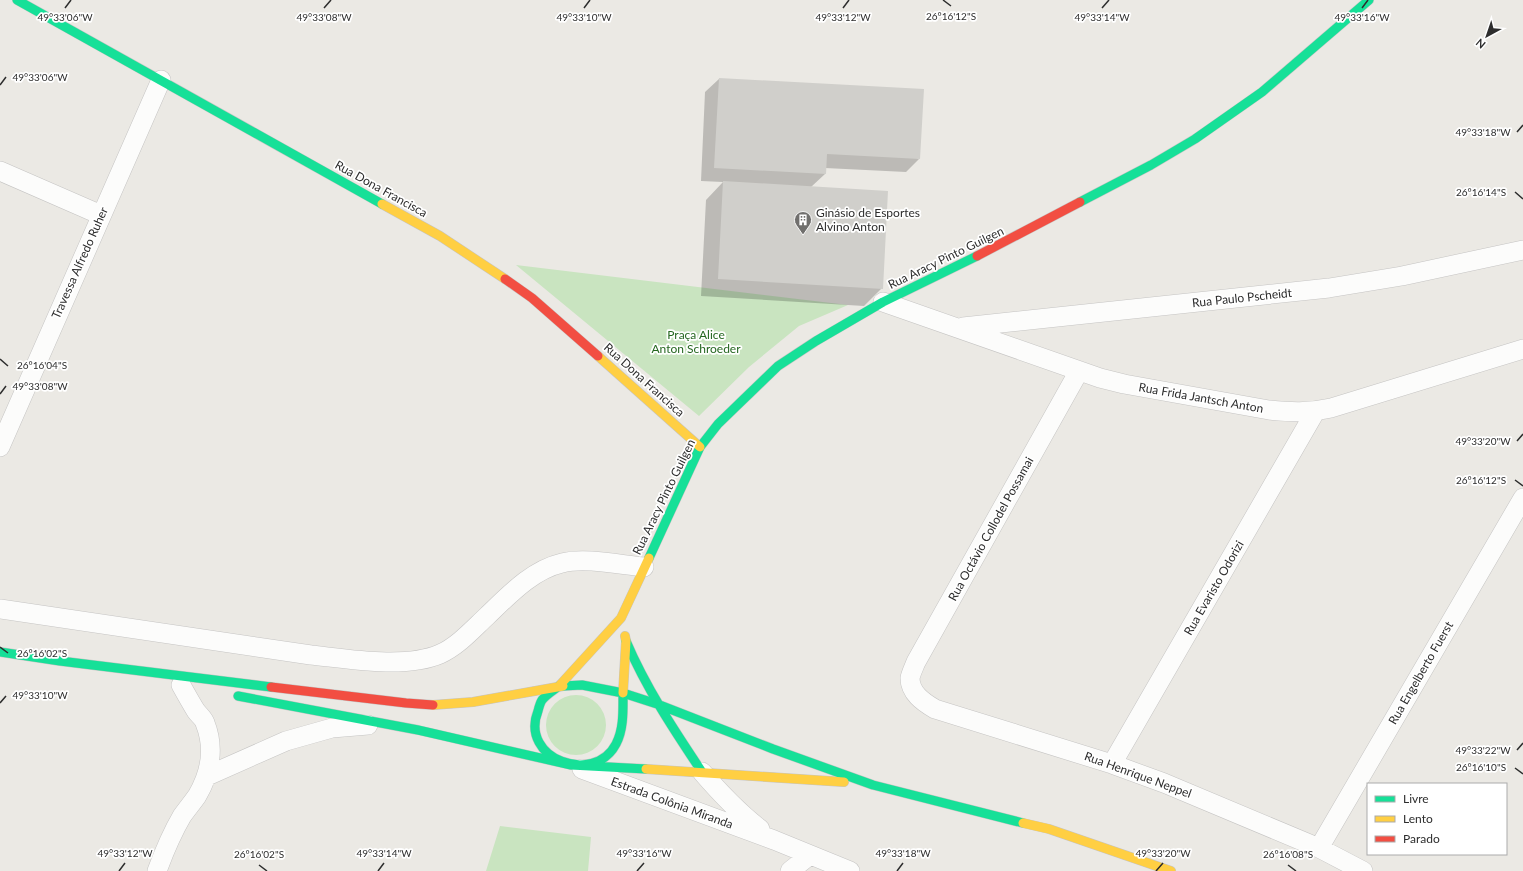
<svg xmlns="http://www.w3.org/2000/svg" width="1523" height="871" font-family="Lato,sans-serif">
<style>
.green{fill:#c9e4c0}
.shadow{fill:#0003}
.building{fill:#d0cfcb}
.lines{fill:none;stroke-linecap:round;stroke-linejoin:round}
.street-casing{stroke:#c5c4c3;stroke-width:20}
.fast-casing{stroke:#c5c4c3;stroke-width:10}
.slow-casing{stroke:#c5c4c3;stroke-width:10}
.jam-casing{stroke:#c5c4c3;stroke-width:10}
.street{stroke:#fcfcfb;stroke-width:19}
.fast{stroke:#16e098;stroke-width:9}
.slow{stroke:#ffcf43;stroke-width:9}
.jam{stroke:#f24e42;stroke-width:9}
.ticks{fill:none;stroke:#2d2d2d;stroke-width:1.5}
.labels{text-anchor:middle;stroke-width:3.5;stroke-linejoin:round;paint-order:stroke}
.street-label{font-size:12px;fill:#2d2d2d;stroke:#fff}
.poi-label{font-size:12px;fill:#2d2d2d;stroke:#fff;text-anchor:start}
.park-label{font-size:12px;fill:#256720;stroke:#fff}
.ticks-label{font-size:10px;text-anchor:middle;fill:#2d2d2d;stroke:#fff;stroke-width:3.5;stroke-linejoin:round;paint-order:stroke}
</style>
<rect width="100%" height="100%" fill="#ebe9e4"/>
<!-- green -->
<path class="green" d="M516 265 848 305 799 326 749 367 699 416Z
M546 725a30 30 0 1 1 60 0a30 30 0 1 1-60 0Z
M500 826 591 837 588 871H486Z"/>
<!-- shadow -->
<path class="shadow" d="M719 79 919 159 906 172 825 168V174L811 187 882 288 864 306 701 296 706 200 723 182 701 181 705 92Z"/>
<!-- building -->
<path class="building" d="M719 78 924 89 920 159 827 154 826 174 714 168Z
M723 181 888 191 883 289 718 279Z"/>
<g class="lines">
<defs>
<path id="street" d="M0 171 101 215
M883 302 1100 378 1124 384 1269 410C1290 412 1309 413 1331 408L1523 349
M963 327 1329 288 1402 276 1523 250
M1079 371 916 662C914 667 911 673 910 678 910 693 923 702 935 709L1112 764 1164 783 1319 848 1363 871
M0 447 161 80
M0 609 311 655C348 659 406 669 440 654 458 646 473 629 487 616 509 595 532 570 562 563 585 557 621 565 644 567
M1112 764 1315 412
M582 769 774 840 850 871
M702 772C720 793 738 812 760 829
M207 776 286 741 332 728 368 725
M1319 848 1523 498
M157 871C164 852 172 833 182 816 187 809 192 803 197 796 210 774 215 748 205 723 204 719 199 715 196 711 191 703 186 694 181 685
M790 871 810 855"/>
<path id="fast" d="M17 0 382 204
M1080 202 1151 165 1195 139 1262 92 1369 0
M649 558 700 447 718 424 778 366 816 341 883 302 977 256
M626 641C646 688 674 730 702 772
M0 652 60 661 271 687
M559 686C554 690 547 694 542 700 540 703 539 707 538 711 519 759 594 786 616 744 624 729 623 710 623 693
M563 686 582 685 623 693 657 704 773 749 873 785 1023 823
M238 696 418 730 571 765 646 769"/>
<path id="slow" d="M382 204 440 236 505 279
M598 356 700 447
M559 686 621 618 649 558
M623 693 626 641 625 636
M433 705 473 702 563 686
M646 769 844 782
M1023 823 1049 829 1171 871"/>
<path id="jam" d="M977 256 1080 202
M505 279 532 298 598 356
M271 687 406 703 433 705"/>
</defs>
<!-- street casing -->
<use href="#street" class="street-casing"/>
<!-- fast casing -->
<use href="#fast" class="fast-casing"/>
<!-- slow casing -->
<use href="#slow" class="slow-casing"/>
<!-- jam casing -->
<use href="#jam" class="jam-casing"/>
<!-- street -->
<use href="#street" class="street"/>
<!-- fast -->
<use href="#fast" class="fast"/>
<!-- slow -->
<use href="#slow" class="slow"/>
<!-- jam -->
<use href="#jam" class="jam"/>
</g>
<!-- ticks -->
<path class="ticks" d="M943 0 951 6M65 8 71 0M324 8 331 0M584 8 590 0M843 8 849 0M1102 8 1109 0M1362 8 1368 0M0 85 6 77M1517 132 1523 125M1515 192 1523 199M0 359 8 366M0 394 6 386M1517 441 1523 434M1515 480 1523 486M0 647 8 653M0 703 6 696M1517 750 1523 743M1515 768 1523 774M259 865 267 871M1288 865 1296 871M119 871 125 863M378 871 384 863M637 871 644 863M897 871 903 863M1156 871 1163 863"/>
<!-- icons -->
<defs>
<symbol id="building-pin" viewBox="-11 -11 22 30"><path d="M0 17L-7.5 6A9.5 9.5 0 1 1 7.5 6Z" fill="#706f6d" stroke="#fff"/><path d="M-4-6H4V6H1V3H-1V6H-4ZM-2.5-4.3h1.7v1.8h-1.7ZM.8-4.3h1.7v1.8H.8ZM-2.5-1h1.7V.8h-1.7ZM.8-1h1.7V.8H.8Z" fill="#fff"/></symbol>
</defs>
<g fill-rule="evenodd">
<use href="#building-pin" x="793" y="210" width="20" height="27"/>
</g>
<g class="labels">
<!-- street labels -->
<g class="street-label">
<text transform="translate(381 189) rotate(29)" y="4">Rua Dona Francisca</text>
<text transform="translate(946 258) rotate(-26)" y="4">Rua Aracy Pinto Guilgen</text>
<text transform="translate(80 263) rotate(-66)" y="4">Travessa Alfredo Ruher</text>
<text transform="translate(1242 298) rotate(-6)" y="4">Rua Paulo Pscheidt</text>
<text transform="translate(644 380) rotate(42)" y="4">Rua Dona Francisca</text>
<text transform="translate(1201 398) rotate(10)" y="4">Rua Frida Jantsch Anton</text>
<text transform="translate(664 497) rotate(-64)" y="4">Rua Aracy Pinto Guilgen</text>
<text transform="translate(991 529) rotate(-61)" y="4">Rua Octávio Collodel Possamai</text>
<text transform="translate(1214 588) rotate(-60)" y="4">Rua Evaristo Odorizi</text>
<text transform="translate(1421 673) rotate(-60)" y="4">Rua Engelberto Fuerst</text>
<text transform="translate(1138 775) rotate(20)" y="4">Rua Henrique Neppel</text>
<text transform="translate(672 803) rotate(20)" y="4">Estrada Colônia Miranda</text>
</g>
<!-- poi labels -->
<g class="poi-label">
<text x="816" y="217">Ginásio de Esportes<tspan x="816" dy="14">Alvino Anton</tspan></text>
</g>
<!-- park labels -->
<g class="park-label">
<text x="696" y="339">Praça Alice<tspan x="696" dy="14">Anton Schroeder</tspan></text>
</g>
</g>
<g class="ticks-label">
<text x="951" y="20">26°16'12"S</text>
<text x="65" y="21">49°33'06"W</text>
<text x="324" y="21">49°33'08"W</text>
<text x="584" y="21">49°33'10"W</text>
<text x="843" y="21">49°33'12"W</text>
<text x="1102" y="21">49°33'14"W</text>
<text x="1362" y="21">49°33'16"W</text>
<text x="40" y="81">49°33'06"W</text>
<text x="1483" y="136">49°33'18"W</text>
<text x="1481" y="196">26°16'14"S</text>
<text x="42" y="369">26°16'04"S</text>
<text x="40" y="390">49°33'08"W</text>
<text x="1483" y="445">49°33'20"W</text>
<text x="1481" y="484">26°16'12"S</text>
<text x="42" y="657">26°16'02"S</text>
<text x="40" y="699">49°33'10"W</text>
<text x="1483" y="754">49°33'22"W</text>
<text x="1481" y="771">26°16'10"S</text>
<text x="125" y="857">49°33'12"W</text>
<text x="384" y="857">49°33'14"W</text>
<text x="644" y="857">49°33'16"W</text>
<text x="903" y="857">49°33'18"W</text>
<text x="1163" y="857">49°33'20"W</text>
<text x="259" y="858">26°16'02"S</text>
<text x="1288" y="858">26°16'08"S</text>
</g>
<!-- legend -->
<rect x="1367" y="783" width="140" height="72" fill="#ffffff" stroke="#ababab"/>
<rect x="1375" y="796" width="20" height="6" fill="#16e098" stroke="#ababab"/>
<text x="1403" y="803" font-size="12" fill="#2d2d2d">Livre</text>
<rect x="1375" y="816" width="20" height="6" fill="#ffcf43" stroke="#ababab"/>
<text x="1403" y="823" font-size="12" fill="#2d2d2d">Lento</text>
<rect x="1375" y="836" width="20" height="6" fill="#f24e42" stroke="#ababab"/>
<text x="1403" y="843" font-size="12" fill="#2d2d2d">Parado</text>
<!-- north arrow -->
<g transform="translate(1487 36) rotate(220)" stroke="#ffffff" stroke-width="3" paint-order="stroke">
<path d="M0-3L7 15L0 10L-7 15Z" fill="#2d2d2d"/>
<text y="-6" font-size="11" font-weight="bold" text-anchor="middle" fill="#2d2d2d">N</text>
</g>
</svg>
